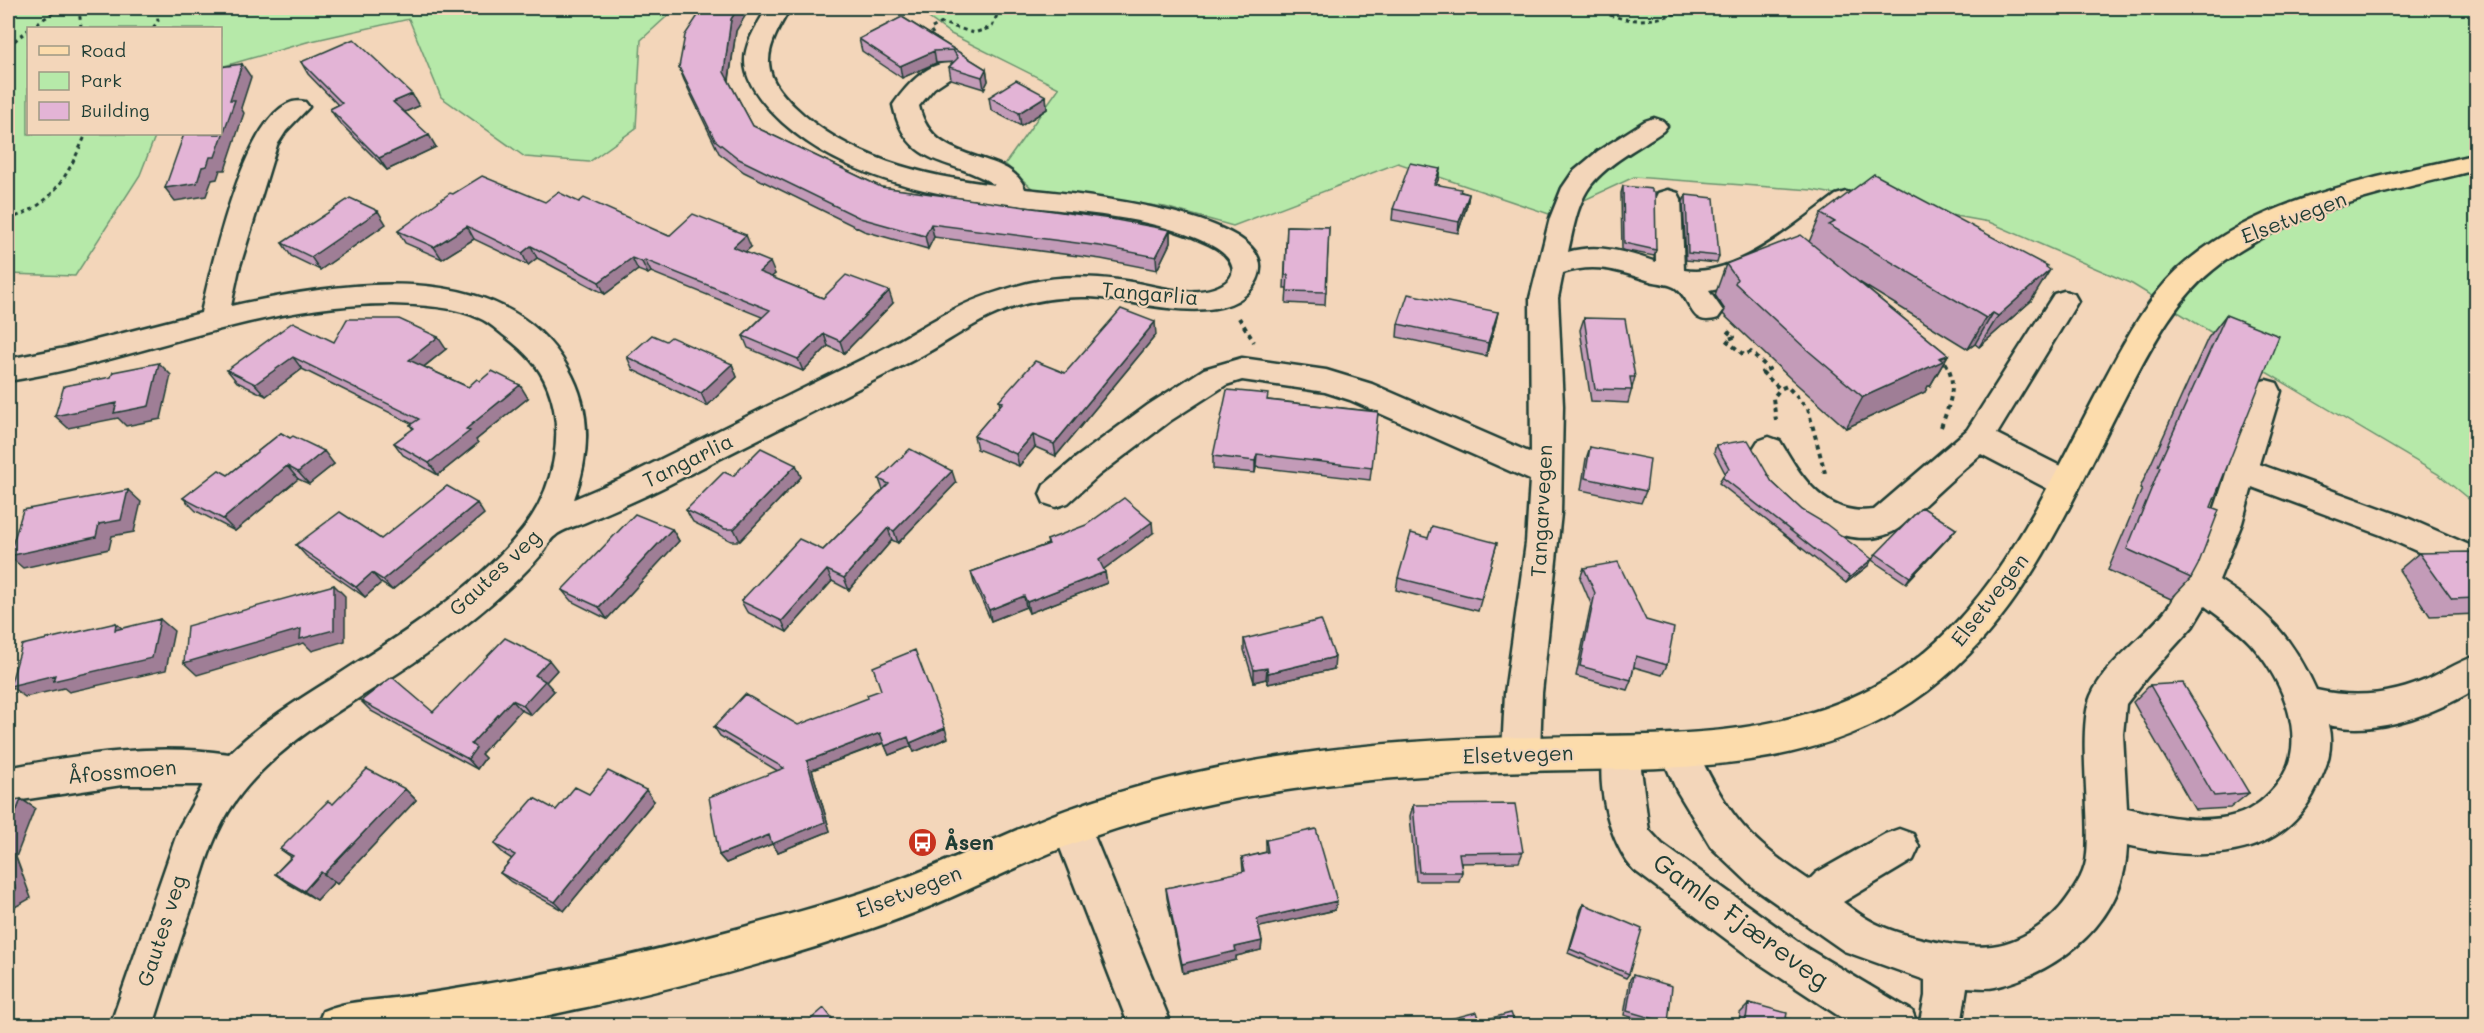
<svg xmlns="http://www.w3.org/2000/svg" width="2484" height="1033" font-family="Mali,sans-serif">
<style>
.green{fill:#b6e9a9;stroke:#6a936e;stroke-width:1.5}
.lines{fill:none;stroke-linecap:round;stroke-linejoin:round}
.minor-casing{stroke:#1f3d34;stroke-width:5}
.major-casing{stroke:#1f3d34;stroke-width:5}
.path-far1{stroke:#1f3d34;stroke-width:3;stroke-dasharray:4 4;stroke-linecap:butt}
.path{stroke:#1f3d34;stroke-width:4;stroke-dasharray:4.5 4.5;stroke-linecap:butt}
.minor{fill:#f3d6ba;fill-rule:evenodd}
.major{fill:#fcdcac;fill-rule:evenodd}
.wall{fill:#c39bb8;stroke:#1f3d34;stroke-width:1.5}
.shaded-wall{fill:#9f7e96;stroke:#1f3d34;stroke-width:1.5}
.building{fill:#e3b4d6;stroke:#1f3d34;stroke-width:1.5}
.labels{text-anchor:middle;stroke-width:4.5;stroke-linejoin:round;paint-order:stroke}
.street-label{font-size:21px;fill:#1f3d34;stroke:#f3d6ba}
.poi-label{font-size:21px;font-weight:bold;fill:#1f3d34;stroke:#f3d6ba;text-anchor:start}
.near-street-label{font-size:26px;fill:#1f3d34;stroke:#f3d6ba}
</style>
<rect width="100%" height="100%" fill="#f3d6ba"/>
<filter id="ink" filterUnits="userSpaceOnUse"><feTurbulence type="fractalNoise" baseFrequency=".0167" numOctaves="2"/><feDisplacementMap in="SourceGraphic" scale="12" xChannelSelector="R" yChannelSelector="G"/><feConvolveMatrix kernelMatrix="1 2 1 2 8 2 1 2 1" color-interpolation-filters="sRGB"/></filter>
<g filter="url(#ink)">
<!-- green -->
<path class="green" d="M8 8H676L641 40 636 128 589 162 525 157 441 97 409 19 307 42 221 67 220 28H28V134H156L140 175 75 276 8 274Z
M915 8H2476V505L2438 474 2244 359H2255L2132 284 1989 222 1812 190 1634 177 1552 215 1398 163 1233 226 1165 207 1034 190 1005 164 1059 88 951 34Z"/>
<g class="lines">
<defs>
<path id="minor" d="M767 8H790C781 25 768 44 769 63 770 81 782 94 794 106 847 158 924 176 995 185 953 157 907 170 893 105 906 86 930 58 955 64L958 69 955 74 934 88 919 106C933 169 1010 147 1025 189 1064 193 1289 213 1257 280 1230 334 1134 298 1089 297 1054 296 1020 302 989 317 966 328 945 343 923 355 837 400 750 443 664 487 638 500 612 511 586 522 577 526 562 529 555 536 550 539 548 545 545 550 538 559 530 567 522 575 492 605 458 632 423 656 360 701 281 737 235 802 213 833 204 868 193 904 179 944 166 985 153 1026H110L179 828 203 785H122L8 802V768C80 754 155 743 229 754 262 721 302 698 341 673 403 634 477 587 523 529 553 491 566 434 548 388 539 365 525 352 506 337 498 331 489 322 479 318 452 306 422 305 392 304 260 303 137 361 8 381V359L65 348 201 313C210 273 249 88 305 102L309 107 286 131 277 145 239 269 231 306C338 283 503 253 568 368 592 409 590 455 574 499L621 479C707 436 794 393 881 350 907 337 930 321 955 309 978 297 1002 290 1028 283 1057 276 1088 276 1118 280 1148 283 1184 298 1214 288 1246 277 1232 255 1209 244 1149 215 1079 213 1014 205 929 195 832 176 771 111 759 98 745 80 745 61 745 42 758 24 767 8Z
M1654 118 1663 121 1667 126 1663 131C1639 148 1609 162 1591 185 1577 203 1573 230 1568 252 1598 243 1626 252 1656 262L1655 199 1658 193 1668 190 1678 193 1681 199 1684 270C1735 279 1797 224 1836 195L1846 192 1856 195 1859 201C1853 211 1841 218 1831 225 1794 253 1755 283 1709 291L1723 311 1718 318C1689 327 1694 303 1677 289 1672 284 1658 283 1650 281 1620 271 1595 262 1563 273L1558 298 1563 406 1561 513 1542 693 1540 753 1534 765 1521 770 1508 765 1502 753 1505 693 1526 543 1530 480 1350 400 1325 392 1242 380 1226 385 1170 421 1099 475 1068 503 1056 507 1044 503 1040 494 1044 485 1077 457 1148 405 1204 369 1242 358 1326 370 1372 384 1531 453 1530 298 1550 218 1562 188 1573 172 1598 151 1645 121Z
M2064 291 2074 294 2078 301 1997 434 2076 474 2081 483 2076 492 2065 496 2054 492 1981 454C1960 472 1940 490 1920 509 1912 515 1904 525 1896 530 1858 552 1801 524 1777 493 1767 480 1761 464 1753 449L1758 441 1769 437 1780 441C1801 477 1825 517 1874 510L1967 430 2054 294Z
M2266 380 2277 383 2281 391 2259 464 2405 517 2476 548V578L2381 535 2252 487 2242 523 2219 580C2266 610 2293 638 2316 690 2357 699 2396 695 2434 676 2448 669 2461 661 2476 656V689C2433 714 2379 736 2328 725 2334 748 2327 766 2317 787 2281 864 2198 861 2127 845 2126 919 2062 971 1995 987 1986 989 1975 987 1967 987L1961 1026H1919L1925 996V980L1844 951 1754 888 1711 847 1677 791 1660 752 1666 740 1679 735 1692 740C1705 768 1719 796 1738 820 1757 844 1784 863 1809 880L1816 873 1885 834 1899 829 1913 834 1919 847 1913 860 1843 902C1851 908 1860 915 1869 920 1896 936 1961 950 1992 946 2020 943 2052 921 2067 899 2077 885 2086 871 2087 854 2091 813 2077 729 2091 696 2108 658 2149 636 2171 603 2212 540 2228 461 2251 391L2255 383ZM2205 606C2221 618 2238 630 2251 644 2282 679 2310 740 2279 782 2269 796 2253 810 2236 815 2201 825 2162 816 2127 808L2123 734 2126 704 2147 677 2193 626Z
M1620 736 1633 741 1639 753 1648 824 1649 830 1662 844 1808 949 1912 1011 1918 1026H1854L1754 960 1634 870C1609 844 1592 774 1607 741Z
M1071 809 1085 814 1172 1026H1129L1052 827 1057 814Z"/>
<path id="major" d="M2476 154V170C2386 193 2287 210 2213 270 2174 301 2151 348 2128 391 2069 504 2022 628 1912 702 1800 777 1658 767 1529 771 1450 773 1372 778 1294 789 1217 800 1140 818 1067 846 1002 872 940 906 873 928 780 960 684 986 587 1007 555 1013 522 1023 490 1025 470 1027 448 1026 428 1026 391 1026 354 1026 317 1026L323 1011C346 1001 371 1001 395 998 419 995 444 991 468 987 561 972 653 952 744 927 795 913 847 899 896 881 954 860 1009 831 1066 810 1139 783 1216 766 1292 755 1374 743 1455 738 1537 737 1651 734 1770 742 1873 687 1992 624 2044 490 2105 378 2128 335 2152 289 2190 259 2270 194 2379 178 2476 154Z"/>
</defs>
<!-- minor casing -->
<use href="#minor" class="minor-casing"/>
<!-- major casing -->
<use href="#major" class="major-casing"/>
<!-- path-far1 -->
<path class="path-far1" d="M79 8 81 28
M1595 8C1627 26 1657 22 1690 8
M30 28 60 8
M153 28 158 21 156 8
M937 41 930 29 942 23 974 33 992 27 1000 8
M8 46 28 30
M8 219C53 207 68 174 86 134"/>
<!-- path -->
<path class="path" d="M1239 318 1254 342
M1727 331 1734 337 1726 340 1744 355 1751 352 1769 369 1762 372 1780 389 1787 386 1808 409 1825 473
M1776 421 1773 398 1780 389
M1941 427C1950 403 1960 380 1942 358"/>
<!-- minor -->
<use href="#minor" class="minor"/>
<!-- major -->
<use href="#major" class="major"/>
</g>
<!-- wall -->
<path class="wall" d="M902 17 986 69 988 81 984 89 951 79 949 67 954 62 936 63 902 78 862 51 859 39Z
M736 31 729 81 753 126 881 187 1170 230V243L1157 270 1101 259 934 237 928 249 864 231 744 172 719 153 684 80 679 67Z
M301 62 419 106 405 112 436 147 387 170 338 121 330 109 338 105 308 74Z
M1046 96 1047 109 1021 126 991 110 989 97Z
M1440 169 1438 180 1436 184 1469 194 1467 205 1458 233 1392 220 1393 209Z
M1623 186 1656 250 1654 256 1622 250 1621 193Z
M453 194 545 202H579L669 236 751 247 745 252 775 274 771 277 823 298 893 303 844 353 828 346 803 371 748 348 743 336 762 317 651 272 648 274 638 270 605 294 537 258 528 265 474 239 442 259 405 243 398 231Z
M1686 195 1719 256 1717 263 1686 260 1683 202Z
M1821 214 2046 268 2031 301 1979 347 1975 344 1968 349 1859 282 1948 355 1930 386H1928L1925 392 1846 428 1791 379 1723 314 1725 310 1715 295 1726 264 1809 242Z
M386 224 320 270 291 256 282 243Z
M1287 226 1329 227 1325 305 1286 303 1287 288H1284Z
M1498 312 1495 325 1486 356 1397 337 1398 324Z
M2226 315 2211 507 2191 578 2171 599 2108 570 2142 489 2140 488 2208 338Z
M1584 318 1635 377 1628 403 1591 401 1580 330Z
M1156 335 1056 456 1035 447 1019 466 977 449 974 436 1000 406 999 401Z
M666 341 732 364 737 377 707 406 633 370 627 357Z
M334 342 446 349 424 367 468 387 528 398 476 440 478 443 438 475 403 455 394 443 413 429 410 425 413 424 302 369 266 396 237 382 227 370Z
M1268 400 1378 412 1370 480 1256 467 1255 473 1213 469V456Z
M281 433 334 464 309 484 298 479 235 531 196 511 183 498 228 475Z
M1716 445 1772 482 1802 510 1869 565 1846 583 1719 483 1725 473 1714 452Z
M1590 447 1646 491 1641 503 1581 490 1586 459Z
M796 465 801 477 740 541H731L693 522 686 510 733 476Z
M879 479 956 483 898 543 892 540 849 590 832 581 787 632 747 612 741 601 823 550 883 490Z
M484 514 392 590 381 583 365 597 306 556 296 545 381 539Z
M672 529 679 541 607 619 571 601 562 590Z
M1956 529 1951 535 1906 583 1872 560 1876 554Z
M1153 533 1104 569 1107 583 1029 613 1026 607 991 621 974 583 971 572 1048 544 1047 540Z
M1428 538 1497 543 1478 611 1396 590 1398 578Z
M2419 553 2476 558V614L2430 616 2399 570Z
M1584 568 1667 665 1662 675 1634 667 1631 680 1627 690 1576 676 1591 604 1580 578Z
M1244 639 1334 669 1268 684 1266 679 1254 682 1244 650Z
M557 670 546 682 554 691 531 715 521 710 481 754 485 758 477 769 371 711 361 701 433 712Z
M2150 685 2249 793 2230 808 2195 810 2133 702Z
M798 725 948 738 914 752 912 746 889 755 884 743 812 770 830 831 778 852 772 844 726 863 719 855 778 771 720 736 714 727Z
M405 789 416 800 337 884 334 882 317 900 289 884 275 874 291 857 280 849 333 804Z
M589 794 654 801 564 911 511 882 500 873 512 859 504 854 494 844 556 810Z
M1413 805 1523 852 1519 862 1461 863 1462 872 1459 881H1416L1410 816Z
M1266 840 1337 901 1335 910 1259 927 1262 941 1261 950 1236 956V960L1183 973 1167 898 1166 888 1243 872 1242 858 1266 852Z
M1584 904 1629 974 1626 978 1568 953 1581 909Z
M1633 975 1668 1023 1666 1026H1659L1624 1015 1630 979Z
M1750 1003 1786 1018 1809 1026H1739L1740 1013Z
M1450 1019 1480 1021 1516 1026H1448Z"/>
<!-- shaded-wall -->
<path class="shaded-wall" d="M738 8H750L736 31 728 85 724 72 731 19Z
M934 51 936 63 902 78 900 66Z
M242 64 251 77 241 108 244 113 225 170H220L217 179 212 180 206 196 175 201 165 188 230 100Z
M986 69 988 81 984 89 982 77Z
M412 94 419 106 400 114 393 102Z
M1046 96 1047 109 1021 126 1019 113Z
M429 135 436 147 387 170 379 158Z
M1440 169 1438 180 1432 195 1434 184Z
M1469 194 1467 205 1458 233 1459 222Z
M378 211 386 224 320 270 311 257Z
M931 224 934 237 928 249 925 236Z
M467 226 474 239 442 259 434 247Z
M1170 230V243L1157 270 1156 257Z
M746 235 751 247 737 259 733 247Z
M531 246 537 258 528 265 522 253Z
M632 258 638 270 605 294 599 282Z
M645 260 651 272 648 274 642 262Z
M770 262 775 274 763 284 759 272Z
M2050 270 2031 301 1979 347 1998 316Z
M889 291 893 303 844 353 840 341Z
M1498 312 1495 325 1486 356 1488 343Z
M1993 313 1975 344 1968 349 1986 318Z
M1155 322 1156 335 1056 456 1054 444Z
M824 334 828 346 803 371 798 359Z
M438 337 446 349 417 372 409 360Z
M1948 355 1930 386H1928L1925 392 1846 428 1863 397Z
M293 357 302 369 266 396 255 384Z
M159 363 171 375 161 419 126 426 118 418 68 428 55 416Z
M732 364 737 377 707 406 701 393Z
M520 385 528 398 476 440 478 443 438 475 429 463 466 429Z
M1033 435 1035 447 1019 466 1016 454Z
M324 451 334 464 309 484 298 472Z
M1257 454 1256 467 1255 473V461Z
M796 465 801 477 740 541 734 529Z
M287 466 298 479 235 531 223 519Z
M952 471 956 483 898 543 894 531Z
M128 490 141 502 134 532 112 536 109 549 23 568 9 556 99 524Z
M477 503 484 514 392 590 383 580Z
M1152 522 1153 533 1101 571 1099 560Z
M888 528 892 540 849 590 844 578Z
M672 529 679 541 607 619 599 607Z
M1956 529 1951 535 1906 583 1910 577Z
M1872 559 1869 565 1846 583 1850 577Z
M827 570 832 581 787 632 782 621Z
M1105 572 1107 583 1029 613 1027 602Z
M372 573 381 583 365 597 356 587Z
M334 585 345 596V641L312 651 304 643 197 675 184 663Z
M1024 596 1026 607 991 621 989 610Z
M160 619 174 631 166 670 69 692 64 688 25 697 10 686Z
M116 623 130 635 115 630Z
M1335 657 1334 669 1268 684V673Z
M549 660 557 670 546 682 554 691 531 715 523 705 535 675Z
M1267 668 1266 679 1254 682V670Z
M512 700 521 710 481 754 485 758 477 769 468 759 471 744Z
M945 728 948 738 914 752 910 743Z
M880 733 885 742 812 770 830 831 778 852 772 844 726 863 719 855 769 835 807 761Z
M908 737 912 746 889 755 885 746Z
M405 789 416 800 337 884 324 874Z
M646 790 654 801 564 911 555 902Z
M21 799 35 808 16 857 31 898 8 911V833Z
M321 872 334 882 317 900 304 891Z
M1337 901 1335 910 1256 928 1257 919Z
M1262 941 1261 950 1236 956V960L1183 973 1182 964 1235 947Z"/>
<!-- building -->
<path class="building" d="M703 8H738L731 19 724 72 753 126 881 187 1111 219 1170 230 1156 257 1100 246 931 224 925 236 860 218 739 159 715 140 679 67 685 35Z
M902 17 986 69 982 77 949 67 958 58 953 50 934 51 900 66 859 39Z
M354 39 412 94 393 102 429 135 379 158 330 109 342 103 301 62Z
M242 64 230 100H235L215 157H210L207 166 202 167 197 183 165 188 184 134H220V67Z
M1016 80 1046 96 1019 113 989 97Z
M1410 163 1440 169 1434 184 1461 189 1460 192 1469 194 1459 222 1393 209Z
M1874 174 2047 266 2046 267 2050 270 1998 316 1993 313 1986 318 1829 225 1835 222 1821 214Z
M482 176 545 202 558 192 579 202 584 198 669 236 693 214 746 235 733 247 770 262 759 272 823 298 846 275 889 291 840 341 824 334 798 359 743 336 770 310 645 260 642 262 632 258 599 282 531 246 522 253 467 226 434 247 398 231 450 193 453 194Z
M1623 186 1652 189V192H1655L1656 250 1624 243Z
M1686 195 1714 198 1719 256 1688 253Z
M350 198 378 211 311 257 282 243Z
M1287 226 1329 227 1326 292 1287 291 1288 275H1285Z
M1801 235 1948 355 1939 358 1943 361 1863 397 1805 348 1735 283 1737 279 1726 264Z
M1408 294 1498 312 1488 343 1398 324Z
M1121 309 1155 322 1054 444 1033 435 1016 454 974 436 1003 402 999 401 1035 361 1065 373Z
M2226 315 2279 336 2211 507 2219 510 2198 565 2191 578 2127 549 2160 467 2158 466Z
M1584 318 1625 319 1635 377H1630L1632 390 1595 389Z
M347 319H399L438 337 409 360 468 387 477 379 480 381 492 371 520 385 466 429 470 431 429 463 394 443 414 428 410 425 419 419 293 357 255 384 227 370 293 322 334 342Z
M652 335 666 341 671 337 732 364 701 393 627 357Z
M159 363 149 406 114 413 117 403 55 416 64 386 111 377 113 372Z
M1227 390 1268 394 1267 400 1378 412 1372 468 1257 454 1255 461 1213 456Z
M281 433 290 438 293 436 324 451 298 472 287 466 223 519 183 498 219 470 228 475Z
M1748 440 1772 482 1802 510 1826 524 1872 559 1850 577 1722 477 1729 468 1716 445Z
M1590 447 1650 459 1646 491 1585 478Z
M761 448 796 465 734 529H725L686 510 724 472 733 476Z
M910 449 952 471 894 531 888 528 844 578 827 570 782 621 741 601 799 539 823 550 889 484 879 479Z
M447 486 477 503 383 580 372 573 356 587 296 545 340 512 381 539Z
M128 490 121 520 99 524 96 537 9 556 23 510Z
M1124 498 1152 522 1099 560 1105 572 1027 602 1024 596 989 610 971 572 1049 544 1047 540 1086 525Z
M1922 507 1956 529 1910 577 1876 554Z
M635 514 672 529 599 607 562 590Z
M1432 526 1497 543 1481 599 1398 578 1411 533 1428 538Z
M2471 552 2476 558V598L2452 599 2419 553Z
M1618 562 1646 620 1674 628 1667 665 1636 656 1631 680 1580 666 1595 593 1584 568Z
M334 585V630L300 639 301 629 184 663 187 626Z
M160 619 152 658 53 681 55 675 10 686 22 645 116 623 115 630Z
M1321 620 1335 657 1268 673 1267 668 1254 670 1244 639Z
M505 638 549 660 535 675 545 681 523 705 512 700 471 744 476 748 468 759 361 701 392 677 433 712Z
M915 650 945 728 910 743 908 737 885 746 880 733 807 761 825 822 772 844 769 835 719 855 709 797 784 768 714 727 745 694 798 725 868 698 867 695 881 690 873 667Z
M2183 683 2249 793 2214 796 2150 685Z
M367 769 405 789 324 874 321 872 304 891 275 874 293 856 280 849 328 801 333 804Z
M608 771 646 790 555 902 500 873 515 855 494 844 534 798 556 810 575 787 589 794Z
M21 799 8 833V801Z
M1515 804 1523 852 1459 853 1462 872H1419L1413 805Z
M1316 829 1337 901 1257 919 1262 941 1235 947 1236 951 1182 964 1166 888 1245 871 1242 858 1268 852 1266 840Z
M8 866 16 890 8 895Z
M1584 904 1642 929 1629 974 1570 949Z
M1633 975 1672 986 1668 1023 1627 1011Z
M1750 1003 1787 1013 1786 1018 1809 1026H1745L1748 1005 1750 1006Z
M824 1008 838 1026H803Z
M1477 1012 1480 1021 1511 1013 1516 1026H1452L1450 1019Z"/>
</g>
<!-- icons -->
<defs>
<symbol id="bus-disc" viewBox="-11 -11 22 22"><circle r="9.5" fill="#c8321e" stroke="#f3d6ba"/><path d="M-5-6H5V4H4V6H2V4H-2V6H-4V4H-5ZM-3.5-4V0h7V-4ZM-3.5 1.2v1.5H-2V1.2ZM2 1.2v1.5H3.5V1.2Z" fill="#fff"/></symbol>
</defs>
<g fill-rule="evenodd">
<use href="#bus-disc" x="906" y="826" width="33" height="33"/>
</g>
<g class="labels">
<!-- street labels -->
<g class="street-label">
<text transform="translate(2294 218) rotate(-21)" y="7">Elsetvegen</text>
<text transform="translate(1150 294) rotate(5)" y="7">Tangarlia</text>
<text transform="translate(688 461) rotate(-26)" y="7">Tangarlia</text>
<text transform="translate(1542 511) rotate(-87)" y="7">Tangarvegen</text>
<text transform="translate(495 573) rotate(-43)" y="7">Gautes veg</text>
<text transform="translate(1990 600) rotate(-52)" y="7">Elsetvegen</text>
<text transform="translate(1518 755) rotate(-2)" y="7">Elsetvegen</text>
<text transform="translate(122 772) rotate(-5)" y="7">Åfossmoen</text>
<text transform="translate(909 892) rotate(-21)" y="7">Elsetvegen</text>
<text transform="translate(162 931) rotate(-72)" y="7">Gautes veg</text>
</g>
<!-- poi labels -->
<g class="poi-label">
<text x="944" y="850">Åsen</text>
</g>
<!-- near-street labels -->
<g class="near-street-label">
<text transform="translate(1741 921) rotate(36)" y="9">Gamle Fjæreveg</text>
</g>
</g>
<!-- margin -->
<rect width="2484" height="1033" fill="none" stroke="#f3d6ba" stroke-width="30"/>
<rect x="15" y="15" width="2454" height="1003" fill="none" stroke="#1f3d34" stroke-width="2" filter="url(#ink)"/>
<!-- legend -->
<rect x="27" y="27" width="195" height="108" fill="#f3d6ba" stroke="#9e9984" stroke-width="1.5"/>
<rect x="39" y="46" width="30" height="9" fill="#fcdcac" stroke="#9e9984" stroke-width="1.5"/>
<text x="81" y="57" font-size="18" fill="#1f3d34">Road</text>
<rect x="39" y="72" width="30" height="18" fill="#b6e9a9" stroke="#9e9984" stroke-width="1.5"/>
<text x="81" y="87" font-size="18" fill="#1f3d34">Park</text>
<rect x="39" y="102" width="30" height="18" fill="#e3b4d6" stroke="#9e9984" stroke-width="1.5"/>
<text x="81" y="117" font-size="18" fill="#1f3d34">Building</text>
</svg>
